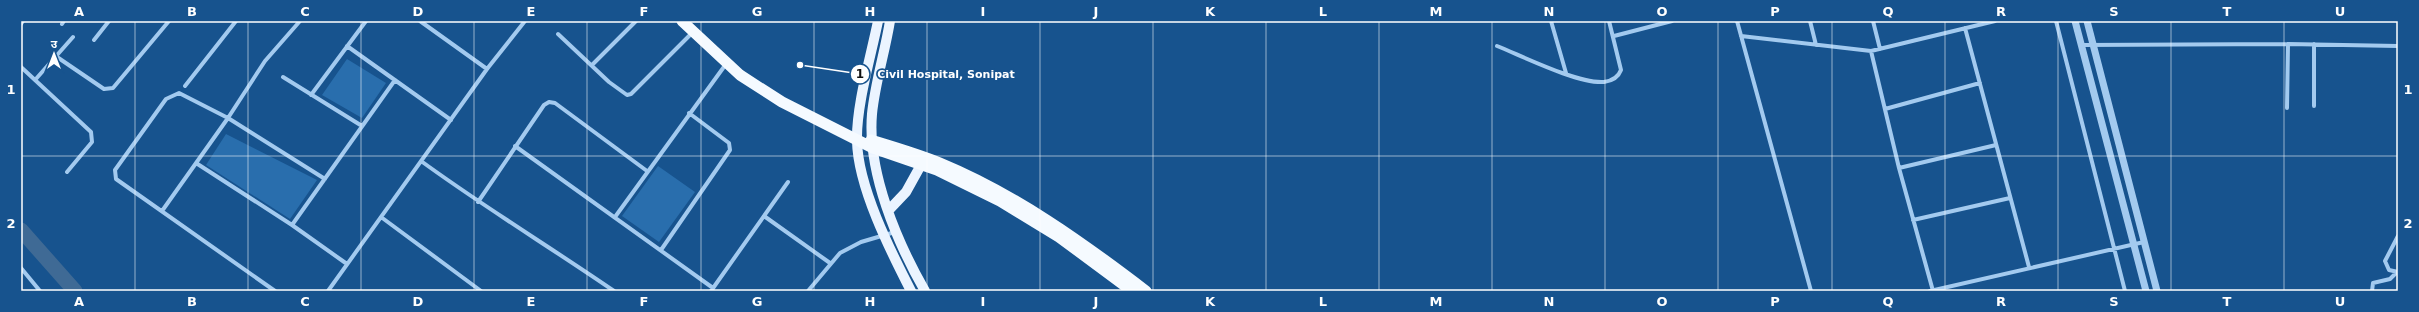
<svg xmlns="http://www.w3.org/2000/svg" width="2419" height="312" font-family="'DejaVu Sans','Noto Sans Devanagari',sans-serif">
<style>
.green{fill:#296ead}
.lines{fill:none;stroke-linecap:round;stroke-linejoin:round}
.river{stroke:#3f6a95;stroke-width:15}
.minor{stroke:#a3caef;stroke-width:4}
.tertiary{stroke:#a3caef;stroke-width:7}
.primary{stroke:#ebf4ff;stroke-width:10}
.trunk{stroke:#f5faff;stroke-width:11}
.grid{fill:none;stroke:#fff;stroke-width:1;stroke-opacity:0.55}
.leader{fill:none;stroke:#fff;stroke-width:1.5}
.callout-dot{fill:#fff;stroke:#17538e;stroke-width:1.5}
.mark-label{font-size:12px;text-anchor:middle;font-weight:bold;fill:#111}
.callout-label{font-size:11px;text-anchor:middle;font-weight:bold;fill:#fff;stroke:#17538e;stroke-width:3.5;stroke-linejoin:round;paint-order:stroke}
.neatline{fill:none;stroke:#fff;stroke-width:1.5}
.grid-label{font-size:13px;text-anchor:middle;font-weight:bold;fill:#fff}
</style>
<rect width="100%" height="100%" fill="#17538e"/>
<!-- green -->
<path class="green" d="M347 59 386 83 362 118 322 95Z
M226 134 317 180 290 219 206 165Z
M658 166 695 192 659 242 622 216Z"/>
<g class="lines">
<!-- river -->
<path class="river" d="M21 230 75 291"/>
<!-- minor -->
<path class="minor" d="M420 21 487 69
M1551 21 1566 73
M1737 21 1811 291
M1810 21 1816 45
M1873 21 1880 49
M2056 21 2125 291
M21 24 23 21
M62 24 64 21
M1965 28 2029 267
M558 34 609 82 627 95 631 94 693 32
M1614 36 1672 21
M1741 36 1871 51 1995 21
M94 40 109 21
M2082 45 2288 44 2398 46
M347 46 451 120
M1497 46C1522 56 1578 84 1604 82 1611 81 1618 78 1621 70L1609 21
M1871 51 1899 168 1933 291
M57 57 104 89 113 88 169 21
M592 65 636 21
M21 67 91 132 92 142 67 172
M283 77 362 126
M35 80 73 37
M185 86 236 21
M311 95 366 21
M2314 106V44
M2287 108 2288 44
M1885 109 1980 83
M515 146 713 288
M421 161C484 207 550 247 614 291
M196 163 292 225 347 264
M1899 168 1996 145
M478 202 544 105 549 102 555 103 647 171
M162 211 228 118 265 61 300 21
M764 216 830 263
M381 217 481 291
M615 217 726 64
M1913 220 2010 198
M292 225 395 80
M2398 236 2385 261 2389 270 2398 272
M661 250 730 150 729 143 689 113
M21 268 40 291
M275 291 116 179 115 170 166 99 179 93 228 118 325 179
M328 291 487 69 525 21
M711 291 788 182
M808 291 840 253 861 242 895 232
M1930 291 2144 242
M2372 291 2373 283 2390 279 2397 272"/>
<!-- tertiary -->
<path class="tertiary" d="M2075 21 2146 291
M2087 21 2157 291"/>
<!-- primary -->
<path class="primary" d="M878 21C871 56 856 106 857 141 858 187 890 250 911 291
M890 21C885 52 875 83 872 114 867 172 897 242 925 291
M888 211 906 192 921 165"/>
<!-- trunk -->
<path class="trunk" d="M682 21 740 75 782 102 873 148 937 170 1000 201 1059 237 1132 291
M871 140C894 147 918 154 940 163 1015 194 1082 242 1146 291"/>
</g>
<!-- grid -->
<path class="grid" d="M135 21V291M248 21V291M361 21V291M474 21V291M587 21V291M701 21V291M814 21V291M927 21V291M1040 21V291M1153 21V291M1266 21V291M1379 21V291M1492 21V291M1605 21V291M1718 21V291M1832 21V291M1945 21V291M2058 21V291M2171 21V291M2284 21V291M21 156H2398"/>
<!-- callouts -->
<path class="leader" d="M800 65L860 74"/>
<g class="callout-dot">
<circle cx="800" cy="65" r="4"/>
<circle cx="860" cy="74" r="10"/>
</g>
<g class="mark-label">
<text x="860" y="78">1</text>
</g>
<g class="callout-label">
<text x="946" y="78">Civil Hospital, Sonipat</text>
</g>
<!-- border -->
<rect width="2419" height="312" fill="none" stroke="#17538e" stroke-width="44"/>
<!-- north arrow -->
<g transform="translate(54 54)" stroke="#17538e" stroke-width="3" paint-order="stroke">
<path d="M0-3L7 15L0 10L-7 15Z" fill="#ffffff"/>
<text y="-6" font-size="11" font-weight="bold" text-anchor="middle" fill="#ffffff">उ</text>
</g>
<rect x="22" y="22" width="2375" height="268" class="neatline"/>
<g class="grid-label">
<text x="79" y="16">A</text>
<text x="192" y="16">B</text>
<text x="305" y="16">C</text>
<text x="418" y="16">D</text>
<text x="531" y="16">E</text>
<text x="644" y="16">F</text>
<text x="757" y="16">G</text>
<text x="870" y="16">H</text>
<text x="983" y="16">I</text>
<text x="1096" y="16">J</text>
<text x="1210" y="16">K</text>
<text x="1323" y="16">L</text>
<text x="1436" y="16">M</text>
<text x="1549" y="16">N</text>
<text x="1662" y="16">O</text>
<text x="1775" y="16">P</text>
<text x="1888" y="16">Q</text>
<text x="2001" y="16">R</text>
<text x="2114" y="16">S</text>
<text x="2227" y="16">T</text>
<text x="2340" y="16">U</text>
<text x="11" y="94">1</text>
<text x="2408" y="94">1</text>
<text x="11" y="228">2</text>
<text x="2408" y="228">2</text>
<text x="79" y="306">A</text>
<text x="192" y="306">B</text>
<text x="305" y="306">C</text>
<text x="418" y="306">D</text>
<text x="531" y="306">E</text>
<text x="644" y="306">F</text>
<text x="757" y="306">G</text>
<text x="870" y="306">H</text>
<text x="983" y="306">I</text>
<text x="1096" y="306">J</text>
<text x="1210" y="306">K</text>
<text x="1323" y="306">L</text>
<text x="1436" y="306">M</text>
<text x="1549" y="306">N</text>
<text x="1662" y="306">O</text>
<text x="1775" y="306">P</text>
<text x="1888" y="306">Q</text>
<text x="2001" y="306">R</text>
<text x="2114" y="306">S</text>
<text x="2227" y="306">T</text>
<text x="2340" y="306">U</text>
</g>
</svg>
